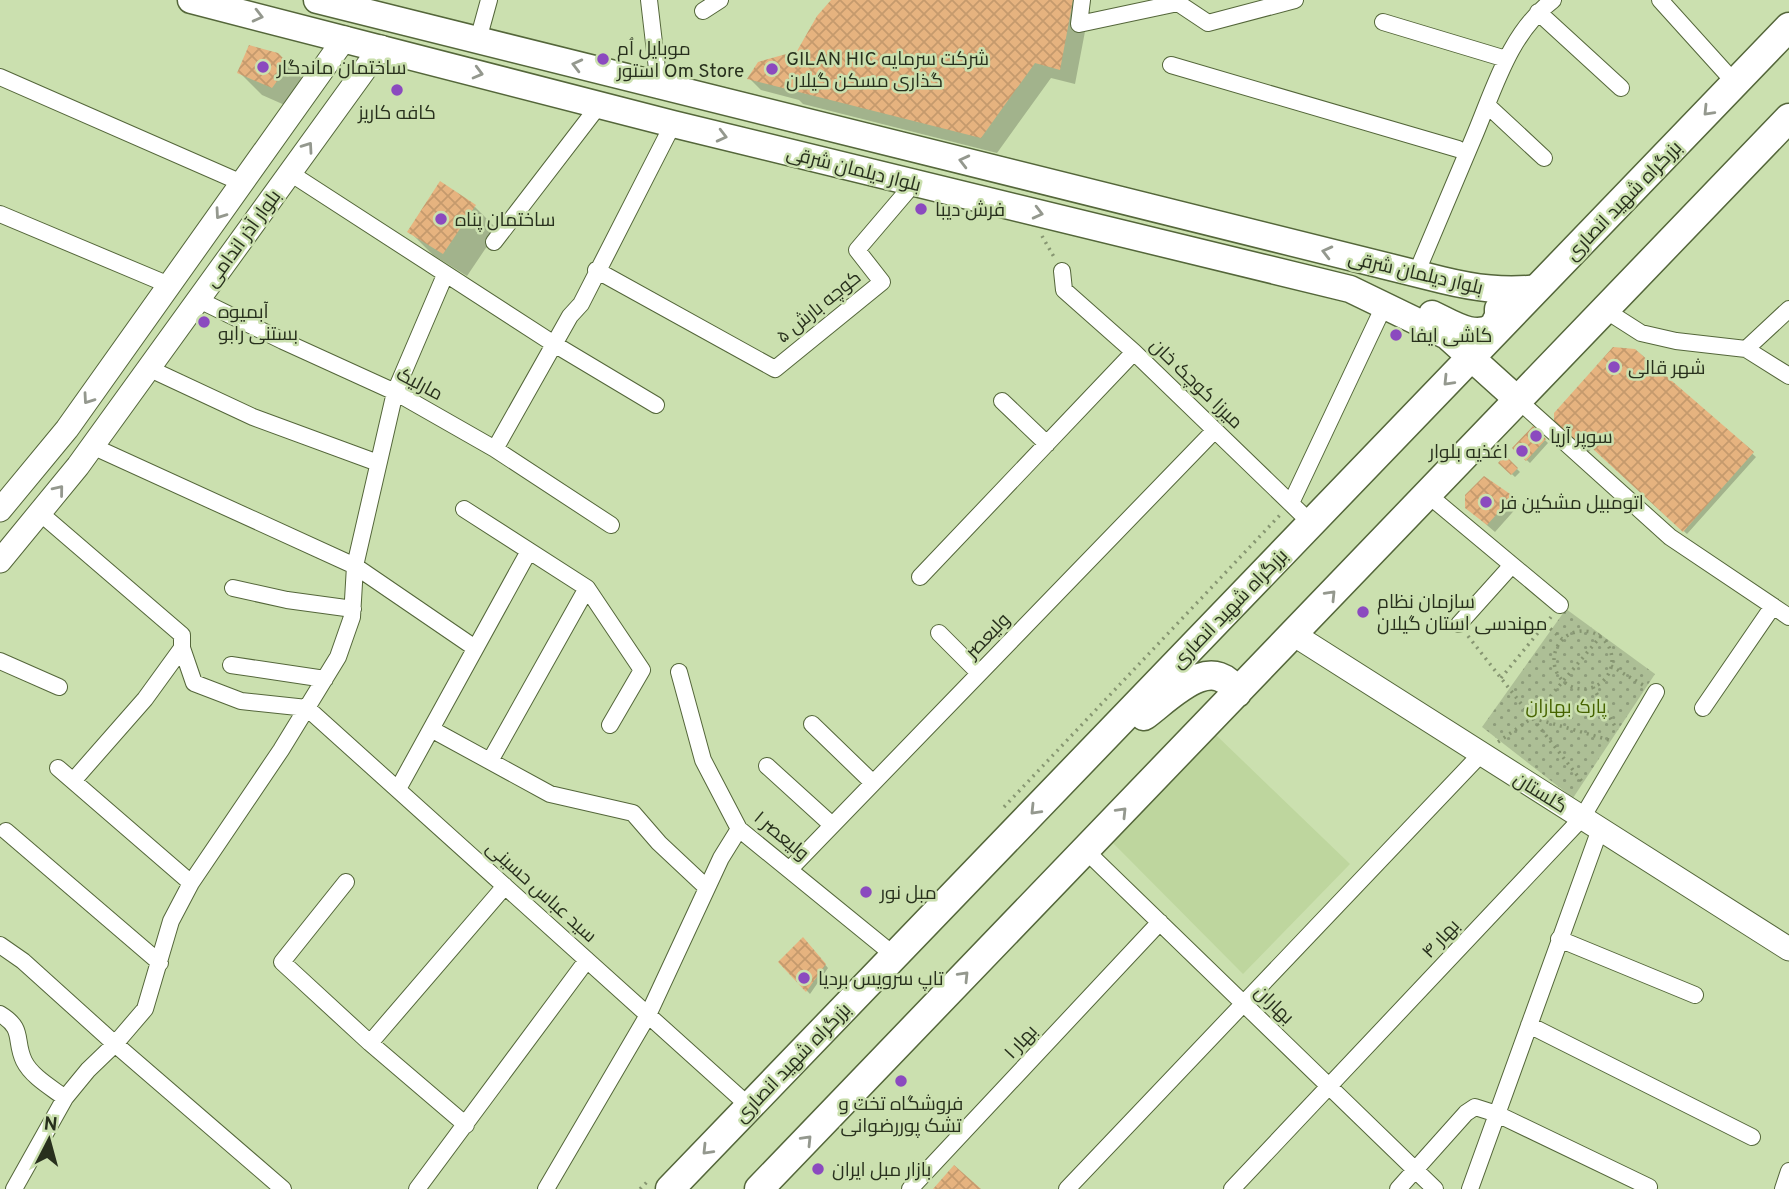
<svg xmlns="http://www.w3.org/2000/svg" width="1789" height="1189" font-family="Overpass,Cairo,sans-serif">
<style>
.built{fill:#bed69e}
.park{fill:url(#park-dots)}
.shadow{fill:#0003}
.building{fill:url(#building-cross-hatch)}
.lines{fill:none;stroke-linecap:round;stroke-linejoin:round}
.minor-casing{stroke:#54663a;stroke-width:18}
.secondary-casing{stroke:#54663a;stroke-width:25}
.primary-casing{stroke:#54663a;stroke-width:29}
.trunk-casing{stroke:#54663a;stroke-width:31}
.path{stroke:#869571;stroke-width:3.5;stroke-dasharray:2 5;stroke-linecap:butt}
.minor{stroke:#fff;stroke-width:16}
.secondary{stroke:#fff;stroke-width:23}
.primary{stroke:#fff;stroke-width:26}
.trunk{stroke:#fff;stroke-width:28}
.oneway{stroke:#94988e}
.poi-dot{fill:#8b4abf;stroke:#cbe0af;stroke-width:2.5}
.labels{text-anchor:middle;stroke-width:5;stroke-linejoin:round;paint-order:stroke}
.poi-label{font-size:19px;fill:#28301d;stroke:#cbe0af;text-anchor:start}
.street-label{font-size:19px;fill:#28301d;stroke:#cbe0af}
.park-label{font-size:19px;fill:#466300;stroke:#cbe0af}
</style>
<defs>
<pattern id="park-dots" width="8" height="8" patternUnits="userSpaceOnUse" patternTransform="scale(1.75)"><rect width="8" height="8" fill="#adbf96"/><path d="M2 2h.1M6 6h.1" fill="none" stroke="#8d9c7a" stroke-width="1.8" stroke-linecap="round"/></pattern>
<pattern id="building-cross-hatch" width="8" height="8" patternUnits="userSpaceOnUse" patternTransform="scale(1.75)"><rect width="8" height="8" fill="#e6b37f"/><path d="M0 0l8 8M0 8l8-8" fill="none" stroke="#c59a6d"/></pattern>
</defs>
<rect width="100%" height="100%" fill="#cbe0af"/>
<!-- built -->
<path class="built" d="M1216 735 1350 864 1243 974 1109 839Z"/>
<!-- park -->
<path class="park" d="M1566 609 1655 674 1573 798 1482 727Z"/>
<!-- shadow -->
<path class="shadow" d="M833 0H1091L1075 84 1051 78 997 153 803 104 799 100 761 90 750 79 798 53Z
M281 57 305 81 296 110 262 95 239 72Z
M475 207 498 230 467 276 433 255 410 232Z
M1634 351 1756 457 1687 534 1593 447 1585 456 1568 440Z
M1533 428 1548 443 1530 463 1514 448Z
M1505 457 1520 472 1515 477 1500 463Z
M1484 478 1519 505 1495 532 1475 515Z
M806 942 828 968 810 994 780 962Z"/>
<!-- building -->
<path class="building" d="M831 0H1073L1060 70 1035 63 981 138 747 79 758 62 797 51 817 16Z
M249 45 278 53 285 60 286 69 272 88 237 73Z
M440 181 476 205 443 254 407 232Z
M1613 347 1635 349 1754 452 1683 532 1580 437 1573 446 1554 429V413Z
M1533 426 1546 439 1526 461 1512 448Z
M1505 455 1518 468 1511 475 1498 463Z
M1484 476 1513 496 1487 525 1465 508V495Z
M803 937 826 964 806 992 778 962Z
M954 1165 981 1189H933Z"/>
<g class="lines">
<defs>
<path id="minor" d="M649 0 659 86
M1082 0 1079 24 1178 3 1208 23 1295 0
M1660 0 1735 83
M703 11 720 0
M1538 12 1621 88
M1383 22 1506 59
M478 40 489 0
M1171 65 1458 149
M0 77 242 183
M1487 105 1544 158
M290 173 554 344 656 405
M0 214 169 285
M494 242 600 104
M596 270 775 369 882 282 857 250 915 182
M1062 271 1064 290 1134 352 1311 523
M1416 274C1435 229 1454 184 1473 139 1494 90 1509 33 1553 0
M197 299 283 341 395 392 495 449 611 525
M1605 310 1641 333 1676 341 1746 349 1789 376
M1746 349 1789 309
M148 368 253 417 378 463
M1518 400 1670 537 1789 617
M1002 401 1047 444
M92 446 355 566 475 648
M495 449 570 316 581 304 673 124
M1427 494 1560 605
M1291 503 1384 306
M464 509 587 588 642 670 610 725
M40 513 182 635V648L194 683 241 701 307 708 749 1106
M920 577 1134 352
M233 588 287 600 353 609
M1459 624 1512 565
M939 633 979 673
M0 661 59 687
M231 665 325 679
M679 672 703 760 739 829 895 956
M1703 708 1773 606
M812 724 873 783
M431 729 550 794 633 813 659 843 707 888
M490 761 587 588
M767 766 832 825
M58 768 191 883
M73 781 145 699 182 648
M398 789 529 551
M6 831 160 963
M1085 850 1435 1189
M790 869 1215 430
M346 882 282 962 370 1043 466 1125
M1559 939 1695 995
M0 945 23 961 115 1044 283 1189
M0 1014C25 1029 14 1040 24 1061 32 1077 52 1088 65 1098
M1529 1025 1752 1137
M370 1043 505 886
M14 1189 65 1098 88 1070 115 1044 145 1009 171 921 191 883 281 750 338 657 352 617 355 566 395 392 445 275
M417 1189 587 960
M546 1189 648 1015 721 858 739 829
M910 1189 1160 922
M1067 1189 1481 754
M1232 1189 1582 818 1656 692
M1398 1189 1466 1113 1475 1107 1497 1114 1649 1187
M1470 1189 1600 829
M1783 1189 1789 1171"/>
<path id="secondary" d="M0 510 67 429 345 38
M0 561 78 466 381 47
M1293 634 1789 949"/>
<path id="primary" d="M191 0 673 124 1350 289 1447 336 1518 400
M317 0 1442 280C1475 288 1504 292 1538 288
M1432 314C1450 322 1475 340 1493 326L1498 316V309"/>
<path id="trunk" d="M1144 716C1169 698 1212 650 1237 693
M670 1189 1789 27
M759 1189 1789 118"/>
</defs>
<!-- minor casing -->
<use href="#minor" class="minor-casing"/>
<!-- secondary casing -->
<use href="#secondary" class="secondary-casing"/>
<!-- primary casing -->
<use href="#primary" class="primary-casing"/>
<!-- trunk casing -->
<use href="#trunk" class="trunk-casing"/>
<!-- path -->
<path class="path" d="M1042 236 1054 257
M1545 624 1562 639
M1554 660a29 29 0 1 1 58 0a29 29 0 1 1-58 0Z
M1468 636 1584 784
M1611 666 1643 685
M1501 678 1551 617
M1593 687 1617 730
M1533 718 1609 740
M1498 742 1532 718 1601 636
M1004 807 1280 515
M640 1189 649 1180"/>
<!-- minor -->
<use href="#minor" class="minor"/>
<!-- secondary -->
<use href="#secondary" class="secondary"/>
<!-- primary -->
<use href="#primary" class="primary"/>
<!-- trunk -->
<use href="#trunk" class="trunk"/>
</g>
<!-- one-way arrows -->
<defs><path id="oneway-chevron" d="M-2-3.5L2.5 0L-2 3.5" fill="none" stroke-width="1.6" stroke-linecap="round" stroke-linejoin="round" transform="scale(1.75)"/></defs>
<g class="oneway">
<use href="#oneway-chevron" transform="translate(258 16) rotate(14)"/>
<use href="#oneway-chevron" transform="translate(577 65) rotate(-166)"/>
<use href="#oneway-chevron" transform="translate(478 73) rotate(15)"/>
<use href="#oneway-chevron" transform="translate(1708 111) rotate(134)"/>
<use href="#oneway-chevron" transform="translate(722 136) rotate(14)"/>
<use href="#oneway-chevron" transform="translate(308 147) rotate(-55)"/>
<use href="#oneway-chevron" transform="translate(964 161) rotate(-166)"/>
<use href="#oneway-chevron" transform="translate(1038 213) rotate(14)"/>
<use href="#oneway-chevron" transform="translate(220 214) rotate(125)"/>
<use href="#oneway-chevron" transform="translate(1327 252) rotate(-166)"/>
<use href="#oneway-chevron" transform="translate(1448 381) rotate(134)"/>
<use href="#oneway-chevron" transform="translate(88 399) rotate(125)"/>
<use href="#oneway-chevron" transform="translate(59 490) rotate(-51)"/>
<use href="#oneway-chevron" transform="translate(1331 595) rotate(-46)"/>
<use href="#oneway-chevron" transform="translate(1035 810) rotate(134)"/>
<use href="#oneway-chevron" transform="translate(1122 812) rotate(-46)"/>
<use href="#oneway-chevron" transform="translate(964 976) rotate(-46)"/>
<use href="#oneway-chevron" transform="translate(807 1140) rotate(-46)"/>
<use href="#oneway-chevron" transform="translate(707 1150) rotate(134)"/>
</g>
<!-- markers -->
<g class="poi-dot">
<circle cx="603" cy="59" r="7"/>
<circle cx="263" cy="67" r="7"/>
<circle cx="772" cy="69" r="7"/>
<circle cx="397" cy="90" r="7"/>
<circle cx="921" cy="209" r="7"/>
<circle cx="441" cy="219" r="7"/>
<circle cx="204" cy="322" r="7"/>
<circle cx="1396" cy="335" r="7"/>
<circle cx="1614" cy="367" r="7"/>
<circle cx="1536" cy="436" r="7"/>
<circle cx="1522" cy="451" r="7"/>
<circle cx="1486" cy="502" r="7"/>
<circle cx="1363" cy="612" r="7"/>
<circle cx="866" cy="892" r="7"/>
<circle cx="804" cy="978" r="7"/>
<circle cx="901" cy="1081" r="7"/>
<circle cx="818" cy="1169" r="7"/>
</g>
<g class="labels">
<!-- poi labels -->
<g class="poi-label">
<text x="617" y="55">موبایل اُم<tspan x="617" dy="22">استور Om Store</tspan></text>
<text x="786" y="65">GILAN HIC شرکت سرمایه<tspan x="786" dy="22">گذاری مسکن گیلان</tspan></text>
<text x="277" y="74">ساختمان ماندگار</text>
<text x="397" y="119" text-anchor="middle">کافه کاریز</text>
<text x="935" y="216">فرش دیبا</text>
<text x="455" y="226">ساختمان پناه</text>
<text x="218" y="318">آبمیوه<tspan x="218" dy="22">بستنی رابو</tspan></text>
<text x="1410" y="342">کاشی ایفا</text>
<text x="1628" y="374">شهر قالی</text>
<text x="1550" y="443">سوپر آریا</text>
<text x="1508" y="458" text-anchor="end">اغذیه بلوار</text>
<text x="1500" y="509">اتومبیل مشکین فر</text>
<text x="1377" y="608">سازمان نظام<tspan x="1377" dy="22">مهندسی استان گیلان</tspan></text>
<text x="880" y="899">مبل نور</text>
<text x="818" y="985">تاپ سرویس بردیا</text>
<text x="901" y="1110" text-anchor="middle">فروشگاه تخت و<tspan x="901" dy="22">تشک پوررضوانی</tspan></text>
<text x="832" y="1176">بازار مبل ایران</text>
</g>
<!-- street labels -->
<g class="street-label">
<text transform="translate(854 168) rotate(14)" y="7">بلوار دیلمان شرقی</text>
<text transform="translate(1623 200) rotate(-46)" y="7">بزرگراه شهید انصاری</text>
<text transform="translate(242 238) rotate(-54)" y="7">بلوار آذر اندامی</text>
<text transform="translate(1416 272) rotate(13)" y="7">بلوار دیلمان شرقی</text>
<text transform="translate(818 306) rotate(-39)" y="7">کوچه بارش ۵</text>
<text transform="translate(420 383) rotate(28)" y="7">مارلیک</text>
<text transform="translate(1197 383) rotate(44)" y="7">میرزا کوچک خان</text>
<text transform="translate(1229 608) rotate(-46)" y="7">بزرگراه شهید انصاری</text>
<text transform="translate(987 635) rotate(-46)" y="7">ولیعصر</text>
<text transform="translate(1541 792) rotate(32)" y="7">گلستان</text>
<text transform="translate(782 835) rotate(40)" y="7">ولیعصر ۱</text>
<text transform="translate(542 891) rotate(42)" y="7">سید عباس حسینی</text>
<text transform="translate(1440 938) rotate(-47)" y="7">بهار ۴</text>
<text transform="translate(1275 1004) rotate(44)" y="7">بهاران</text>
<text transform="translate(1020 1041) rotate(-47)" y="7">بهار ۱</text>
<text transform="translate(792 1062) rotate(-46)" y="7">بزرگراه شهید انصاری</text>
</g>
<!-- park labels -->
<g class="park-label">
<text x="1566" y="713">پارک بهاران</text>
</g>
</g>
<!-- north arrow -->
<g transform="translate(49 1140) rotate(6)" stroke="#cbe0af" stroke-width="5" paint-order="stroke">
<path d="M0-5L12 26L0 18L-12 26Z" fill="#28301d"/>
<text y="-10" font-size="19" font-weight="bold" text-anchor="middle" fill="#28301d">N</text>
</g>
</svg>
